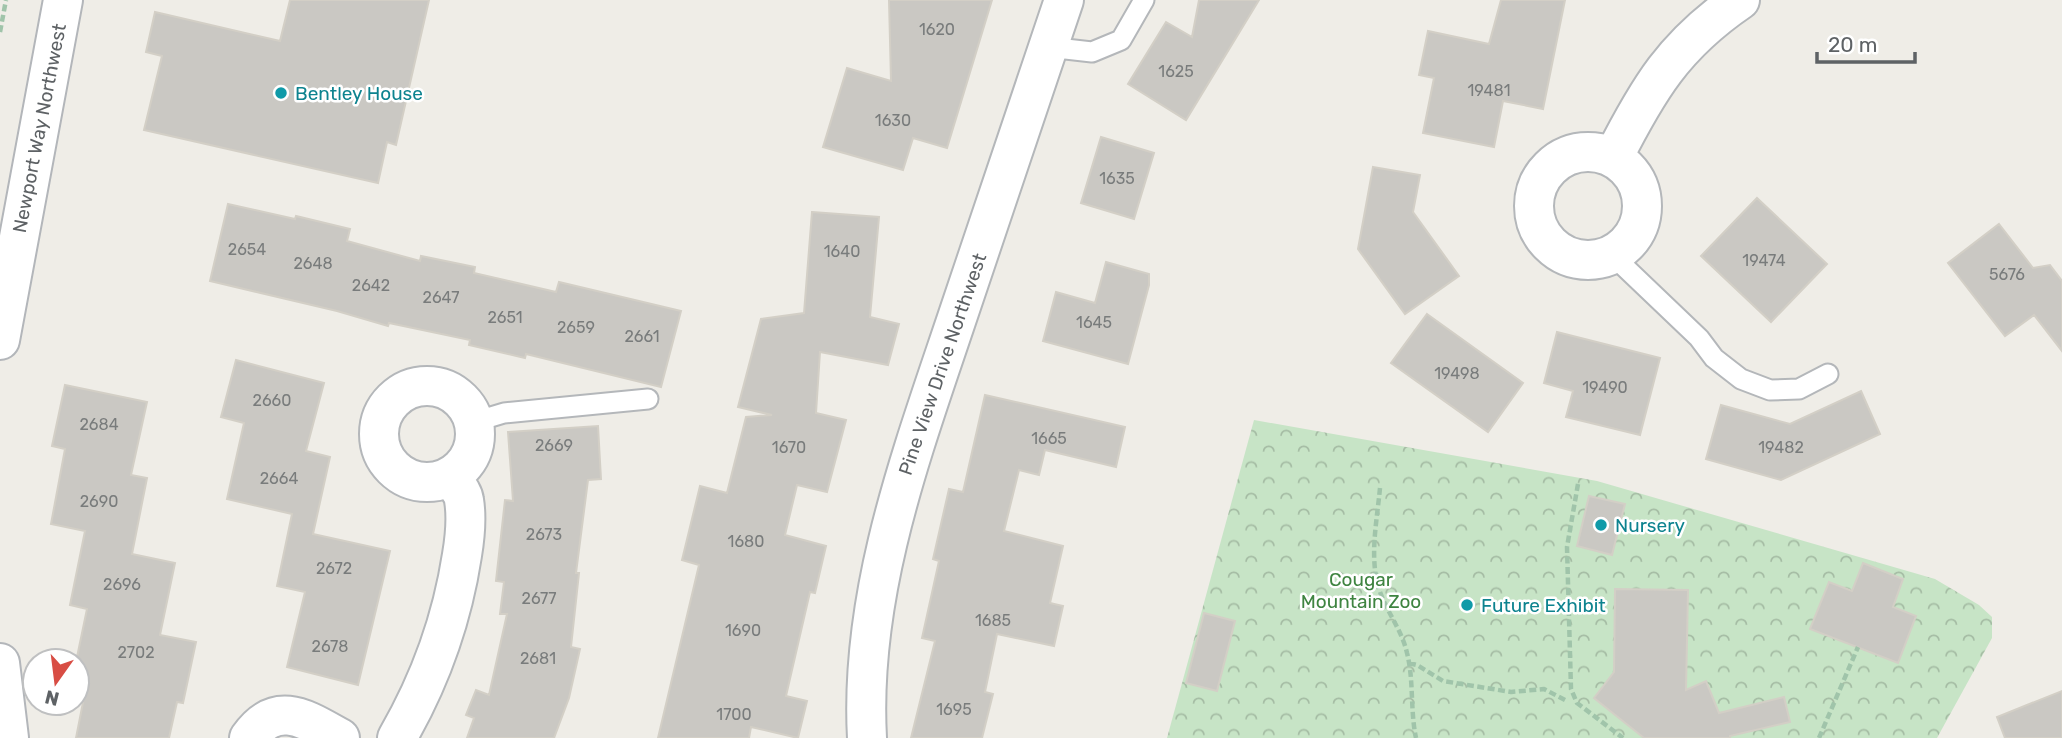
<svg xmlns="http://www.w3.org/2000/svg" width="2062" height="738" font-family="Rubik,sans-serif">
<style>
.park{fill:url(#park-crowns)}
.building{fill:#cac8c3;stroke:#d3cfc6;stroke-width:2}
.lines{fill:none;stroke-linecap:round;stroke-linejoin:round}
.lane-casing{stroke:#b4b7ba;stroke-width:23}
.street-casing{stroke:#b4b7ba;stroke-width:42}
.secondary-casing{stroke:#b3b6ba;stroke-width:42}
.path{stroke:#a0c4aa;stroke-width:4.5;stroke-dasharray:7 3.5;stroke-linecap:butt}
.lane{stroke:#fff;stroke-width:19}
.street{stroke:#fff;stroke-width:38}
.secondary{stroke:#fff;stroke-width:38}
.culture-dot{fill:#0f9aa8;stroke:#fff;stroke-width:2.5}
.labels{text-anchor:middle;stroke-width:5;stroke-linejoin:round;paint-order:stroke}
.number-label{font-size:16px;fill:#797c7c}
.culture-label{font-size:19px;fill:#0d838f;stroke:#fff;text-anchor:start}
.street-label{font-size:19px;fill:#5e6265;stroke:#fff}
.park-label{font-size:19px;fill:#3f8441;stroke:#fff}
</style>
<defs>
<pattern id="park-crowns" width="20" height="18" patternUnits="userSpaceOnUse" patternTransform="scale(1.75)"><rect width="20" height="18" fill="#c7e4c6"/><path d="M2 6a3 3 0 1 1 6 0M12 15a3 3 0 1 1 6 0" fill="none" stroke="#a5bca4"/></pattern>
</defs>
<rect width="100%" height="100%" fill="#efede7"/>
<!-- park -->
<path class="park" d="M1254 420 1597 481 1935 579 1979 605 1992 617V638L1937 738H1167Z"/>
<!-- building -->
<path class="building" d="M290 0H429L396 145 387 142 378 183 144 130 162 56 146 52 155 12 280 41Z
M889 0H992L947 148 913 138 903 170 823 147 847 68 891 81Z
M1199 0H1259L1186 120 1128 84 1166 22 1192 37Z
M1501 0H1565L1543 109 1503 101 1494 147 1423 133 1434 78 1419 75 1428 31 1489 44Z
M1101 137 1154 153 1134 219 1081 203Z
M1373 167 1420 175 1413 212 1459 276 1405 314 1358 249Z
M1757 198 1827 264 1771 322 1701 256Z
M228 204 295 219 296 216 350 229 347 241 420 261 421 256 475 267 474 273 556 292 559 282 681 311 661 387 526 354 525 358 469 345 470 340 389 323 388 326 337 311 210 281Z
M812 212 879 217 870 317 899 324 888 365 820 352 816 413 846 420 827 492 797 485 785 535 826 546 815 593 810 592 786 696 807 701 798 738 751 727 749 738H658L699 565 682 560 700 486 727 493 746 417 772 415 738 407 761 319 804 313Z
M1999 224 2033 268 2050 265 2062 281V351L2034 315 2005 336 1948 263Z
M1106 262 1149 274V285L1128 364 1043 341 1056 292 1095 303Z
M1427 314 1523 383 1488 432 1391 363Z
M1557 332 1660 358 1640 435 1566 417 1573 391 1544 383Z
M236 360 324 383 306 451 330 457 313 534 390 551 358 685 287 667 305 592 277 586 292 514 227 499 244 423 221 417Z
M65 385 147 402 131 475 147 478 132 554 175 563 160 635 196 642 183 703 177 702 169 738H76L87 682 77 680V657L87 609 70 605 85 531 51 524 65 449 52 446Z
M1861 391 1880 434 1781 480 1706 459 1721 405 1790 424Z
M985 395 1125 427 1116 467 1045 450 1039 475 1019 470 1004 531 1063 546 1050 603 1063 606 1054 646 997 634 985 692 993 694 982 738H911L935 641 922 638 939 561 933 559 949 489 963 492Z
M598 426 601 479 588 480 576 573H579L571 647 580 649 569 698 554 738H467L474 718 466 715 476 690 489 695 507 614H500L504 582 496 581 505 500 513 501 508 432Z
M1589 496 1625 504 1612 555 1577 546Z
M1863 563 1903 579 1893 607 1916 616 1898 663 1810 629 1829 582 1852 591Z
M1615 589 1688 590 1686 690 1706 681 1719 713 1784 697 1790 722 1730 736V738H1644L1594 698 1614 672Z
M1204 613 1235 621 1217 691 1186 683Z
M2062 691V738H2005L1997 717Z"/>
<g class="lines">
<defs>
<path id="lane" d="M1048 47 1092 52 1121 40 1144 0
M1612 255 1699 338 1714 358 1741 379 1770 390 1799 389 1828 374
M474 422 504 413 648 399"/>
<path id="street" d="M1534 206a54 54 0 1 1 108 0a54 54 0 1 1-108 0Z
M1613 158C1648 89 1674 45 1740 0
M379 434a48 48 0 1 1 96 0a48 48 0 1 1-96 0Z
M249 738C277 698 307 720 340 738
M397 738C430 681 452 620 462 555 465 537 467 518 464 500 463 492 455 484 451 477
M867 738C859 594 911 455 956 321 992 214 1028 107 1064 0"/>
<path id="secondary" d="M0 340 63 0
M0 663 9 738"/>
</defs>
<!-- lane casing -->
<use href="#lane" class="lane-casing"/>
<!-- street casing -->
<use href="#street" class="street-casing"/>
<!-- secondary casing -->
<use href="#secondary" class="secondary-casing"/>
<!-- path -->
<path class="path" d="M0 32 6 0
M1578 484 1567 547 1571 689 1577 703 1623 738
M1380 488C1377 521 1369 557 1379 589 1386 611 1402 630 1407 653 1414 680 1410 710 1416 738
M1409 663 1417 665 1443 681 1511 692 1544 689 1565 700
M1819 738 1858 647"/>
<!-- lane -->
<use href="#lane" class="lane"/>
<!-- street -->
<use href="#street" class="street"/>
<!-- secondary -->
<use href="#secondary" class="secondary"/>
</g>
<!-- markers -->
<g class="culture-dot">
<circle cx="281" cy="93" r="7"/>
<circle cx="1601" cy="525" r="7"/>
<circle cx="1467" cy="605" r="7"/>
</g>
<g class="labels">
<!-- number labels -->
<g class="number-label">
<text x="937" y="35">1620</text>
<text x="1176" y="77">1625</text>
<text x="1489" y="96">19481</text>
<text x="893" y="126">1630</text>
<text x="1117" y="184">1635</text>
<text x="247" y="255">2654</text>
<text x="842" y="257">1640</text>
<text x="1764" y="266">19474</text>
<text x="313" y="269">2648</text>
<text x="2007" y="280">5676</text>
<text x="371" y="291">2642</text>
<text x="441" y="303">2647</text>
<text x="505" y="323">2651</text>
<text x="1094" y="328">1645</text>
<text x="576" y="333">2659</text>
<text x="642" y="342">2661</text>
<text x="1457" y="379">19498</text>
<text x="1605" y="393">19490</text>
<text x="272" y="406">2660</text>
<text x="99" y="430">2684</text>
<text x="1049" y="444">1665</text>
<text x="554" y="451">2669</text>
<text x="789" y="453">1670</text>
<text x="1781" y="453">19482</text>
<text x="279" y="484">2664</text>
<text x="99" y="507">2690</text>
<text x="544" y="540">2673</text>
<text x="746" y="547">1680</text>
<text x="334" y="574">2672</text>
<text x="122" y="590">2696</text>
<text x="539" y="604">2677</text>
<text x="993" y="626">1685</text>
<text x="743" y="636">1690</text>
<text x="330" y="652">2678</text>
<text x="136" y="658">2702</text>
<text x="538" y="664">2681</text>
<text x="954" y="715">1695</text>
<text x="734" y="720">1700</text>
</g>
<!-- culture labels -->
<g class="culture-label">
<text x="295" y="100">Bentley House</text>
<text x="1615" y="532">Nursery</text>
<text x="1481" y="612">Future Exhibit</text>
</g>
<!-- street labels -->
<g class="street-label">
<text transform="translate(39 128) rotate(-79)" y="7">Newport Way Northwest</text>
<text transform="translate(942 364) rotate(-71)" y="7">Pine View Drive Northwest</text>
</g>
<!-- park labels -->
<g class="park-label">
<text x="1361" y="586">Cougar<tspan x="1361" dy="22">Mountain Zoo</tspan></text>
</g>
</g>
<!-- north arrow -->
<g transform="translate(56 682) rotate(194)"><circle r="33" fill="#ffffff" stroke="#bfc0c1" stroke-width="2"/>
<path d="M0-5L12 26L0 18L-12 26Z" fill="#d84d44"/>
<text y="-10" font-size="19" font-weight="bold" text-anchor="middle" fill="#5e6265">N</text>
</g>
<!-- scale -->
<path d="M1817 52v10h98v-10" fill="none" stroke="#5e6265" stroke-width="3.5"/>
<text x="1828" y="52" font-size="21" fill="#5e6265" stroke="#ffffff" stroke-width="5" paint-order="stroke">20 m</text>
</svg>
